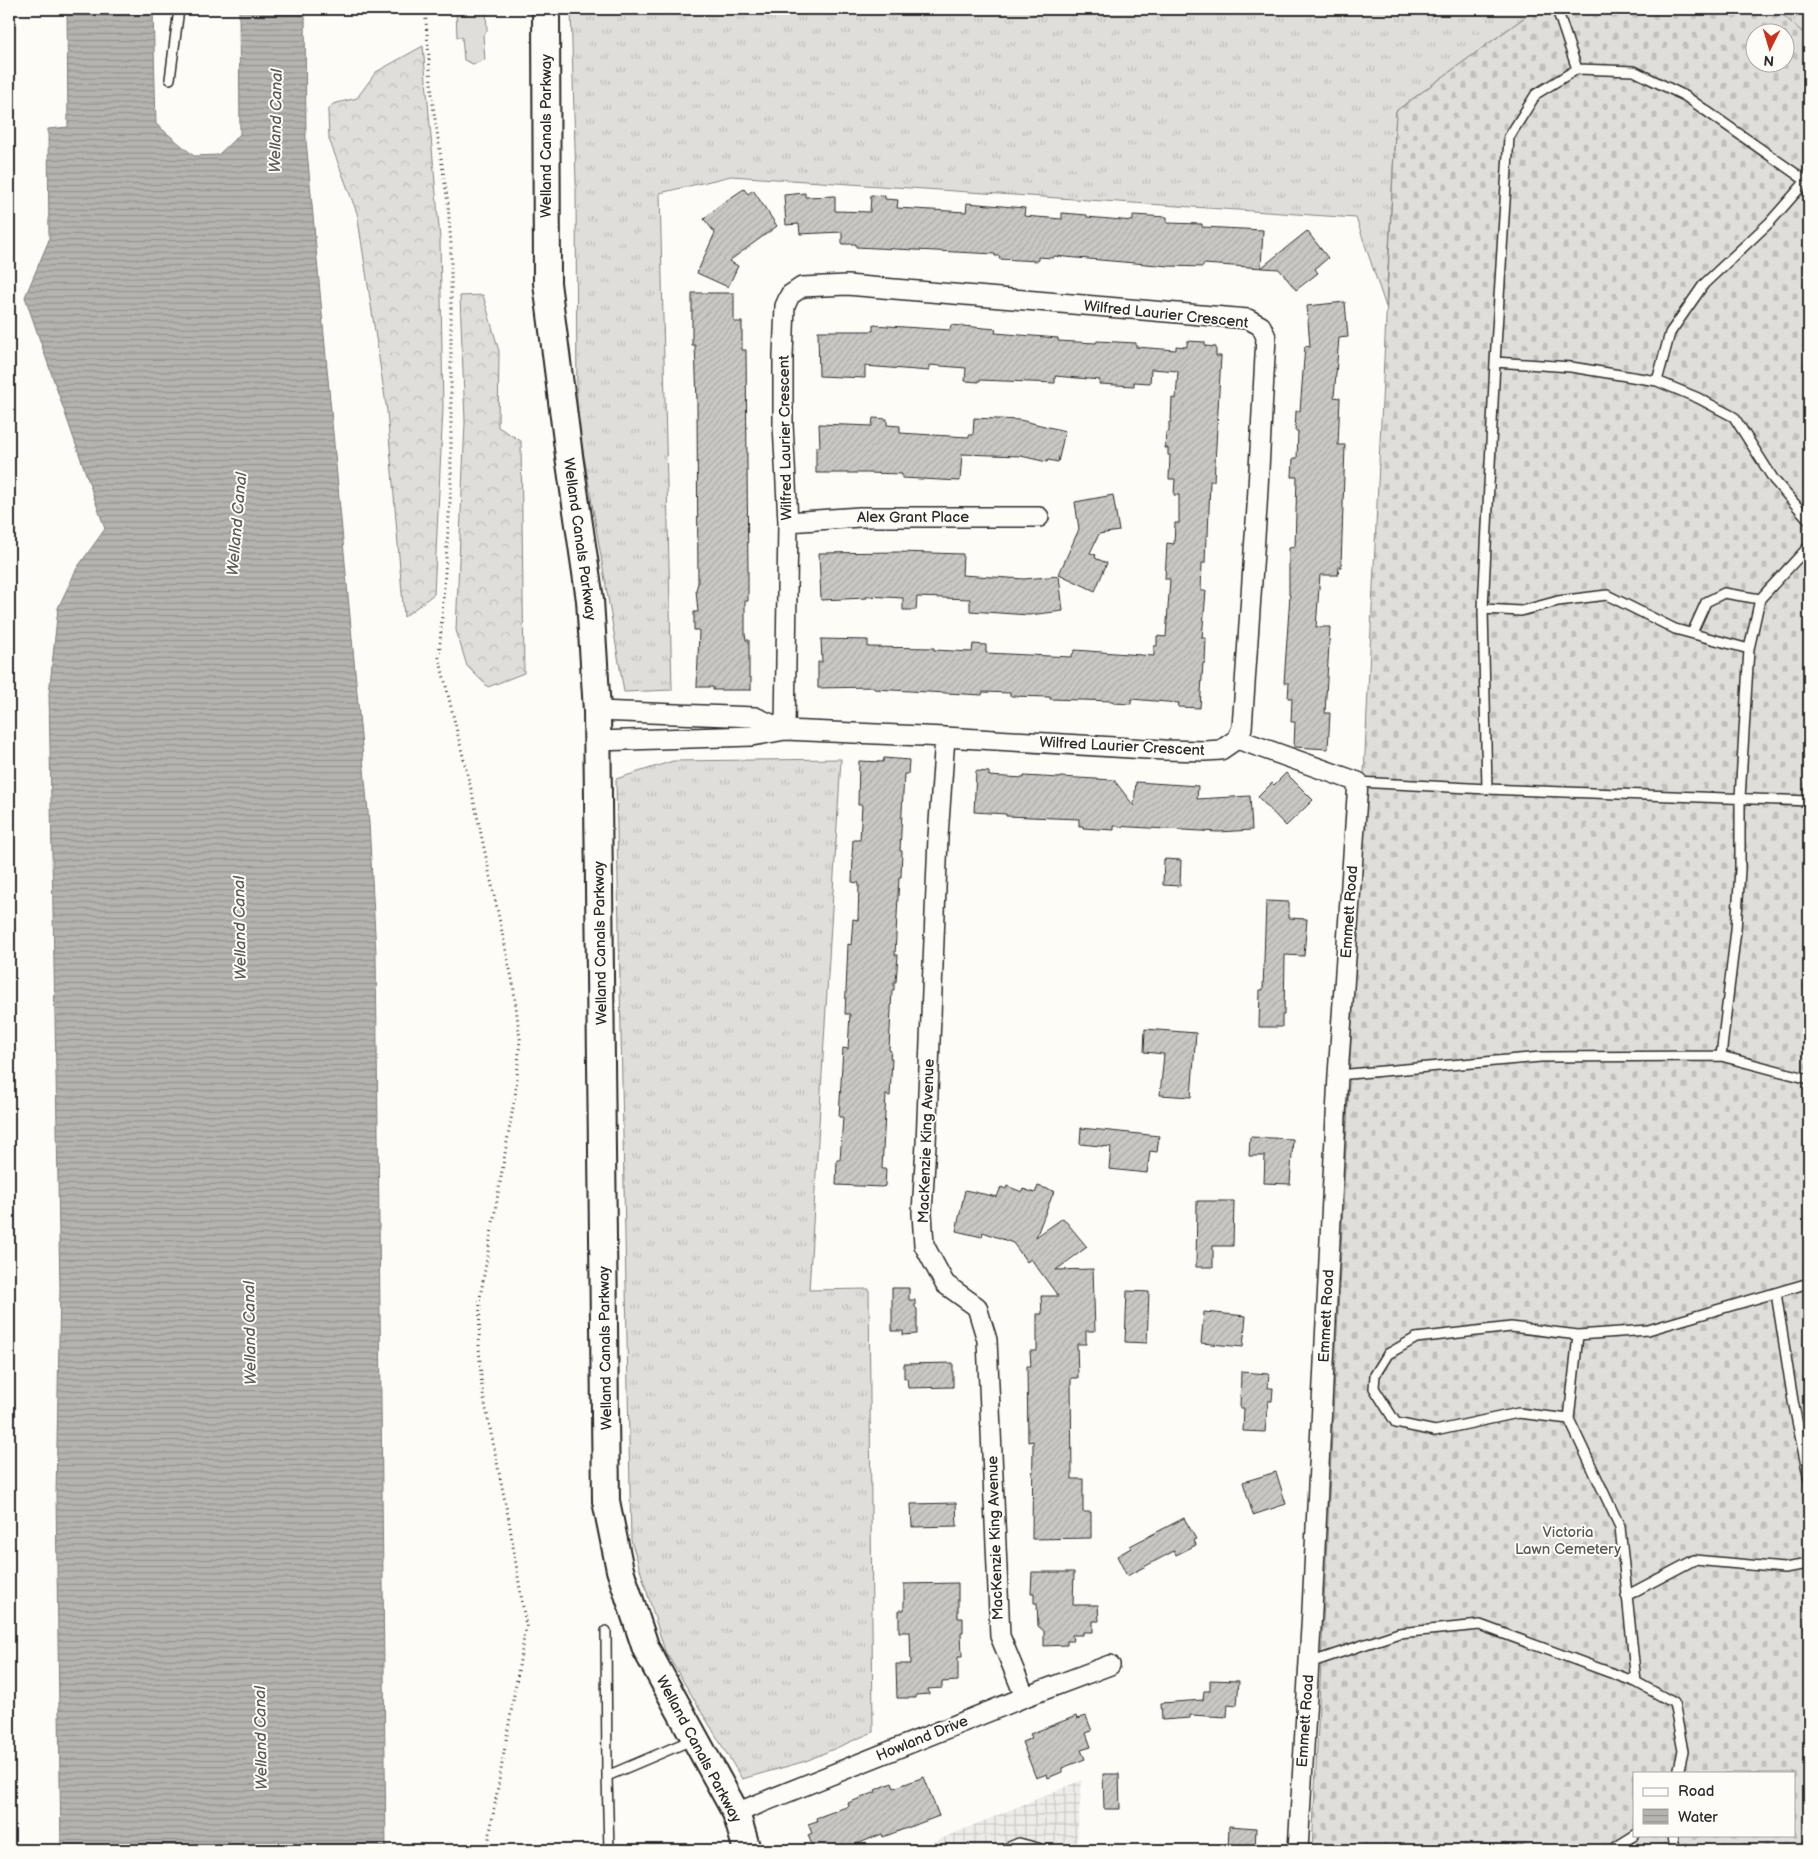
<svg xmlns="http://www.w3.org/2000/svg" width="1818" height="1859" font-family="'Balsamiq Sans',sans-serif">
<style>
.industrial{fill:url(#industrial-grid)}
.grass{fill:url(#grass-tufts);stroke:#858482}
.forest{fill:url(#forest-crowns);stroke:#858482}
.cemetery{fill:url(#cemetery-stones);stroke:#858482;fill-rule:evenodd}
.park{fill:#dfdeda;stroke:#858482}
.water{fill:url(#water-rules);stroke:#7e7d7b}
.building{fill:url(#building-hatch);stroke:#2b2b2b}
.lines{fill:none;stroke-linecap:round;stroke-linejoin:round}
.service-casing{stroke:#2b2b2b;stroke-width:12}
.minor-casing{stroke:#2b2b2b;stroke-width:22}
.secondary-casing{stroke:#2b2b2b;stroke-width:30}
.path{stroke:#2b2b2b;stroke-width:3;stroke-dasharray:1 4;stroke-linecap:butt}
.service{stroke:#fdfcf7;stroke-width:9}
.minor{stroke:#fdfcf7;stroke-width:19}
.secondary{stroke:#fdfcf7;stroke-width:26}
.labels{text-anchor:middle;stroke-width:4;stroke-linejoin:round;paint-order:stroke}
.street-label{font-size:15px;fill:#2b2b2b;stroke:#fdfcf7}
.park-label{font-size:15px;fill:#585857;stroke:#fdfcf7}
.water-label{font-size:16px;font-style:italic;fill:#5b5b5a;stroke:#fdfcf7}
</style>
<defs>
<pattern id="industrial-grid" width="8" height="8" patternUnits="userSpaceOnUse" patternTransform="scale(1.25)"><rect width="8" height="8" fill="#edece8"/><path d="M0 4h8M4 0v8" fill="none" stroke="#cbcbc7"/></pattern>
<pattern id="grass-tufts" width="24" height="20" patternUnits="userSpaceOnUse" patternTransform="scale(1.25)"><rect width="24" height="20" fill="#dfdeda"/><path d="M3 7l-1-3M5 7V3M7 7l1-3M15 17l-1-3M17 17v-4M19 17l1-3" fill="none" stroke="#c0bfbb"/></pattern>
<pattern id="forest-crowns" width="20" height="18" patternUnits="userSpaceOnUse" patternTransform="scale(1.25)"><rect width="20" height="18" fill="#dfdeda"/><path d="M2 6a3 3 0 1 1 6 0M12 15a3 3 0 1 1 6 0" fill="none" stroke="#c0bfbb"/></pattern>
<pattern id="cemetery-stones" width="16" height="16" patternUnits="userSpaceOnUse" patternTransform="scale(1.25)"><rect width="16" height="16" fill="#dfdeda"/><path d="M2 7V4a2 2 0 0 1 4 0v3zM10 15v-3a2 2 0 0 1 4 0v3z" fill="#c0bfbb"/></pattern>
<pattern id="water-rules" width="6" height="5" patternUnits="userSpaceOnUse" patternTransform="scale(1.25)"><rect width="6" height="5" fill="#b5b4b1"/><path d="M0 2.5h6" fill="none" stroke="#939390"/></pattern>
<pattern id="building-hatch" width="6" height="6" patternUnits="userSpaceOnUse" patternTransform="scale(1.25)"><rect width="6" height="6" fill="#c9c8c4"/><path d="M-1 1l2-2M0 6l6-6M5 7l2-2" fill="none" stroke="#adaca9"/></pattern>
</defs>
<rect width="100%" height="100%" fill="#fdfcf7"/>
<filter id="ink" filterUnits="userSpaceOnUse"><feTurbulence type="fractalNoise" baseFrequency=".02" numOctaves="2"/><feDisplacementMap in="SourceGraphic" scale="10" xChannelSelector="R" yChannelSelector="G"/><feConvolveMatrix kernelMatrix="1 2 1 2 8 2 1 2 1" color-interpolation-filters="sRGB"/></filter>
<g filter="url(#ink)">
<!-- industrial -->
<path class="industrial" d="M1082 1780 1076 1850H933V1842Z"/>
<!-- grass -->
<path class="grass" d="M571 9H1536L1396 111 1386 307 1356 218 731 176 660 193 672 690 624 692 577 415 576 183Z
M1776 9H1809V38Z
M841 759 809 1290 869 1289 873 1732 806 1761 742 1779 665 1651 631 1540 616 779 673 761Z"/>
<!-- forest -->
<path class="forest" d="M423 46 440 239 443 408 434 594 404 617 387 411 357 213 329 139 328 111 333 104 357 98 376 72Z
M483 295 499 351 498 427 521 441 524 673 488 687 467 666 456 630 465 422 460 296Z"/>
<!-- cemetery -->
<path class="cemetery" d="M1536 9H1776L1809 38V1850H1312L1396 111ZM1756 32H1786V62H1756ZM1634 1773H1794V1835H1634Z"/>
<!-- park -->
<path class="park" d="M456 9H486L487 31 483 35 485 60 473 64 464 60 462 37H457Z"/>
<!-- water -->
<path class="water" d="M67 9H153L156 124 194 156 218 155 240 134 239 9H305L306 140 369 823 376 953 386 1850H61L56 1495 60 1289 49 694 58 608 77 568 105 529 25 297 49 240 48 129 68 127Z"/>
<!-- building -->
<path class="building" d="M744 189 748 194 753 190 777 226 729 261 738 266 728 287 697 273 715 233 704 219 721 204Z
M805 193V197L835 196V211L870 212 871 195 885 196V199L898 200 897 208 966 212 967 203 1025 208 1024 216 1062 219V213L1087 215V217L1133 221V215L1167 217V223L1202 224V227L1263 230 1261 268 1307 231 1328 258 1315 269 1318 273 1296 290 1279 269 1203 264V267L1169 266 1054 256 1053 258 1038 257V261L999 259 1000 256H995V254L856 247V244H842V232L800 234 799 224 786 225 784 195Z
M692 293H734V322H742V350H746L748 578V601H745V634L746 640H749V677H751V690H713V687H697L699 630H694V612H698L696 590 698 583 697 402 695 345H692Z
M1345 302 1348 337 1339 338 1334 397 1340 398 1338 445H1345L1341 567H1339L1338 575H1320L1316 627H1330L1325 713H1330L1328 749 1294 747 1295 722H1291L1292 698H1288L1289 683H1284L1290 595H1289V548L1295 547 1297 477H1292L1293 458H1297L1298 431H1295L1296 411H1300L1305 346 1310 347 1307 306Z
M873 325 950 330 951 325 996 329 995 333 1058 338V341L1096 343 1097 341 1136 343V347L1176 350V346L1187 347V341L1205 342V346L1216 347V356H1221L1214 481H1210L1208 536H1206L1205 563H1202L1201 591H1206L1202 638H1206L1205 663H1203L1200 708 1178 707 1179 703 1131 699V704L1113 703V701L1050 699V697L1010 696V693L983 692 982 695 874 689V687L818 688V662H822L821 639 868 640V647L934 648V650L972 652 973 644 986 645V653L1071 657 1075 650 1154 656V646H1157V636L1166 637 1170 579H1165L1167 543 1174 544 1175 523H1179V495H1174L1175 479H1169L1170 455H1168V448H1165L1166 432H1169V422H1171L1172 398 1176 399 1178 371 1151 369 1150 383 1134 382V386L1099 384 1100 380 1055 376V383L979 380V382L965 381 966 368 929 365V371L865 366V378L819 376 818 331H873Z
M873 418 887 419V425L900 426V433L932 435 969 437V435H973L974 418 1020 420 1065 431 1058 462 1048 460 1047 462 1021 456 962 454 960 481 902 478V474L868 473H816V447H820L819 424 872 426Z
M1113 495 1119 531 1099 534 1090 553 1096 555 1095 558 1107 563 1095 591 1059 574 1079 529 1075 502Z
M899 552 963 554 962 575 1024 579 1059 576 1063 611 1029 615 970 611V599L917 597 916 610H903V598L867 596V598L821 600 819 553Z
M884 758 909 760 908 774H904L900 851H902L901 877H899L895 955H898L896 982H894V990H892L889 1050 891 1051 890 1058H892L890 1096 886 1095 882 1169H886L885 1186 882 1187 836 1185 837 1160H840L843 1117H839L843 1048 848 1049 850 1014H845L848 944 851 945 853 919 858 920 859 883 852 882 853 857H852L853 840H860L862 805H858L859 761 883 762Z
M976 771 989 772V776L1024 778V776L1060 778V777L1114 780 1134 806 1136 782 1198 786 1197 799 1250 796 1252 830 1218 832 1114 826V830L1083 828V826H1079V819L1006 816V814L974 812Z
M1286 773 1313 800 1286 826 1258 797 1272 783 1274 785Z
M1164 859 1181 860 1180 886 1163 885Z
M1266 901 1289 902V918L1307 919 1304 956 1285 955 1284 1015H1282V1027H1259L1260 990H1263Z
M1145 1029 1196 1033 1191 1097 1160 1095 1164 1054 1144 1052Z
M1081 1128 1159 1136 1157 1152 1150 1151 1147 1173 1109 1169 1111 1147 1080 1144Z
M1250 1137 1293 1139 1290 1184 1264 1183 1265 1156H1249Z
M1007 1186 1022 1192 1023 1189 1035 1193 1038 1186 1054 1191 1036 1237 1063 1218 1087 1247 1056 1270 1093 1269 1095 1331H1086V1344H1077L1078 1378H1071L1072 1479H1083V1512H1091V1538L1032 1539 1033 1441 1028 1442 1027 1366H1031L1030 1351H1037V1314H1042L1041 1296H1058L1031 1259 1027 1262 1013 1243 983 1232 982 1237 956 1231 965 1190 997 1197 1001 1187 1006 1189Z
M1197 1201H1234L1233 1246H1213V1267H1196Z
M892 1288H909V1300H915V1307L917 1309V1334L903 1335V1331H892Z
M1127 1291 1149 1292 1147 1343 1125 1342Z
M1204 1312 1246 1316 1243 1347 1201 1343Z
M953 1363V1387L908 1388 907 1378H904V1364Z
M1241 1372 1269 1374 1268 1388H1273L1272 1401H1268L1265 1432 1243 1431 1244 1408H1240Z
M1276 1472 1286 1504 1253 1515 1243 1482Z
M956 1503 957 1526 912 1527 911 1504Z
M1184 1518 1196 1539 1194 1540 1196 1545 1176 1555 1174 1551 1127 1576 1117 1556 1131 1548 1130 1546Z
M1032 1572H1074L1073 1605H1098L1099 1621H1093V1632H1083V1635H1072L1073 1641H1067V1645L1044 1646V1631L1038 1626 1037 1603H1034V1593H1031Z
M958 1583V1618H963V1632H961L962 1657H958V1681L942 1682V1688L928 1689 929 1694 916 1695V1698H897L896 1664H911L910 1632H899V1610H904V1584Z
M1210 1680 1239 1681 1237 1705 1228 1704 1227 1717 1190 1715V1718L1162 1720 1161 1703 1203 1700 1204 1691H1210Z
M1076 1716 1077 1719 1086 1716 1092 1731 1086 1733 1091 1747 1081 1750 1085 1759 1062 1768V1772L1048 1778 1047 1774 1036 1778 1022 1742 1032 1738 1030 1734Z
M1103 1774H1119L1120 1809H1104Z
M924 1777 939 1816 883 1837 882 1834 852 1846 853 1850H814L808 1835 812 1833 808 1824 817 1821 816 1818 849 1806 848 1803 876 1792 875 1790 892 1783 894 1788Z
M1229 1826 1256 1828 1255 1850H1228Z"/>
<g class="lines">
<defs>
<path id="service" d="M1557 9 1577 69
M170 79 179 9
M1495 362 1571 367 1657 381 1698 398 1734 417 1774 480 1809 520
M1657 381 1670 333 1704 284 1770 222 1806 181
M1483 609 1521 611 1558 601 1607 595 1675 629 1749 649
M1692 633 1706 602 1724 593 1760 599
M1358 782 1487 789 1809 801
M1487 789 1483 609 1495 362 1509 137 1536 94 1577 69 1634 71 1685 96 1809 183
M1721 1056 1736 930 1740 870V798L1749 649 1760 599 1809 546
M1338 1075 1541 1057 1721 1056 1809 1079
M1776 1293 1793 1401 1809 1480
M1578 1335 1511 1327 1416 1338 1388 1354 1375 1375 1374 1388 1396 1423 1435 1431 1518 1413 1569 1419 1620 1527 1636 1682 1674 1703 1683 1751 1678 1773
M1569 1419 1578 1335 1648 1330 1809 1283
M1626 1596 1694 1560 1784 1568 1809 1564
M606 1631 607 1776 609 1850
M1309 1663 1399 1633 1480 1625 1636 1682
M607 1776 694 1739
M1672 1835 1674 1850
M1002 1850 1019 1843 1038 1848 1040 1850
M1611 1850 1635 1835
M1804 1850 1809 1844"/>
<path id="minor" d="M788 522 860 517H1039
M597 711 755 717 785 730
M945 737 938 837 926 1144 922 1213 924 1245 945 1284 977 1307 987 1340 1000 1636 1025 1697
M1237 739 1358 782 1338 1075 1312 1610 1298 1850
M597 741 752 736 785 730 945 737 1164 750 1205 751 1221 750 1237 739 1242 728 1257 507 1266 337 1261 326 1248 319 847 285 802 287 790 295 785 306 783 356V424L788 522 785 730
M736 1813 1025 1697 1110 1665"/>
<path id="secondary" d="M546 9 547 283 569 456 590 600 597 711 606 1501 620 1570 646 1649 736 1813 747 1850"/>
</defs>
<!-- service casing -->
<use href="#service" class="service-casing"/>
<!-- minor casing -->
<use href="#minor" class="minor-casing"/>
<!-- secondary casing -->
<use href="#secondary" class="secondary-casing"/>
<!-- path -->
<path class="path" d="M425 9 433 106 448 203 451 245V488L439 657 475 806 513 983 520 1039 516 1090 480 1298 479 1347 482 1389 509 1521 526 1626 487 1850"/>
<!-- service -->
<use href="#service" class="service"/>
<!-- minor -->
<use href="#minor" class="minor"/>
<!-- secondary -->
<use href="#secondary" class="secondary"/>
</g>
</g>
<g class="labels">
<!-- street labels -->
<g class="street-label">
<text transform="translate(546 136) rotate(-90)" y="5">Welland Canals Parkway</text>
<text transform="translate(1166 314) rotate(6)" y="5">Wilfred Laurier Crescent</text>
<text transform="translate(785 438) rotate(-91)" y="5">Wilfred Laurier Crescent</text>
<text x="913" y="522">Alex Grant Place</text>
<text transform="translate(580 539) rotate(82)" y="5">Welland Canals Parkway</text>
<text transform="translate(1122 746) rotate(3)" y="5">Wilfred Laurier Crescent</text>
<text transform="translate(1349 912) rotate(-86)" y="5">Emmett Road</text>
<text transform="translate(600 943) rotate(-91)" y="5">Welland Canals Parkway</text>
<text transform="translate(926 1141) rotate(-88)" y="5">MacKenzie King Avenue</text>
<text transform="translate(1326 1316) rotate(-87)" y="5">Emmett Road</text>
<text transform="translate(605 1348) rotate(-91)" y="5">Welland Canals Parkway</text>
<text transform="translate(995 1538) rotate(-92)" y="5">MacKenzie King Avenue</text>
<text transform="translate(1305 1721) rotate(-86)" y="5">Emmett Road</text>
<text transform="translate(922 1738) rotate(-22)" y="5">Howland Drive</text>
<text transform="translate(699 1749) rotate(62)" y="5">Welland Canals Parkway</text>
</g>
<!-- park labels -->
<g class="park-label">
<text x="1568" y="1537">Victoria<tspan x="1568" dy="17">Lawn Cemetery</tspan></text>
</g>
<!-- water labels -->
<g class="water-label">
<text transform="translate(275 121) rotate(-89)" y="6">Welland Canal</text>
<text transform="translate(236 524) rotate(-85)" y="6">Welland Canal</text>
<text transform="translate(239 928) rotate(-91)" y="6">Welland Canal</text>
<text transform="translate(249 1333) rotate(-91)" y="6">Welland Canal</text>
<text transform="translate(260 1738) rotate(-91)" y="6">Welland Canal</text>
</g>
</g>
<!-- margin -->
<rect width="1818" height="1859" fill="none" stroke="#fdfcf7" stroke-width="30"/>
<rect x="15" y="15" width="1788" height="1829" fill="none" stroke="#2b2b2b" stroke-width="2" filter="url(#ink)"/>
<!-- legend -->
<rect x="1633" y="1772" width="162" height="65" fill="#fdfcf7" stroke="#a9a8a5"/>
<rect x="1643" y="1788" width="25" height="8" fill="#fdfcf7" stroke="#a9a8a5"/>
<text x="1678" y="1796" font-size="15" fill="#2b2b2b">Road</text>
<rect x="1643" y="1809" width="25" height="15" fill="url(#water-rules)" stroke="#a9a8a5"/>
<text x="1678" y="1822" font-size="15" fill="#2b2b2b">Water</text>
<!-- north arrow -->
<g transform="translate(1770 48) rotate(185)"><circle r="24" fill="#fdfcf7" stroke="#a9a8a5"/>
<path d="M0-4L9 19L0 12L-9 19Z" fill="#c8321e"/>
<text y="-8" font-size="14" font-weight="bold" text-anchor="middle" fill="#2b2b2b">N</text>
</g>
</svg>
